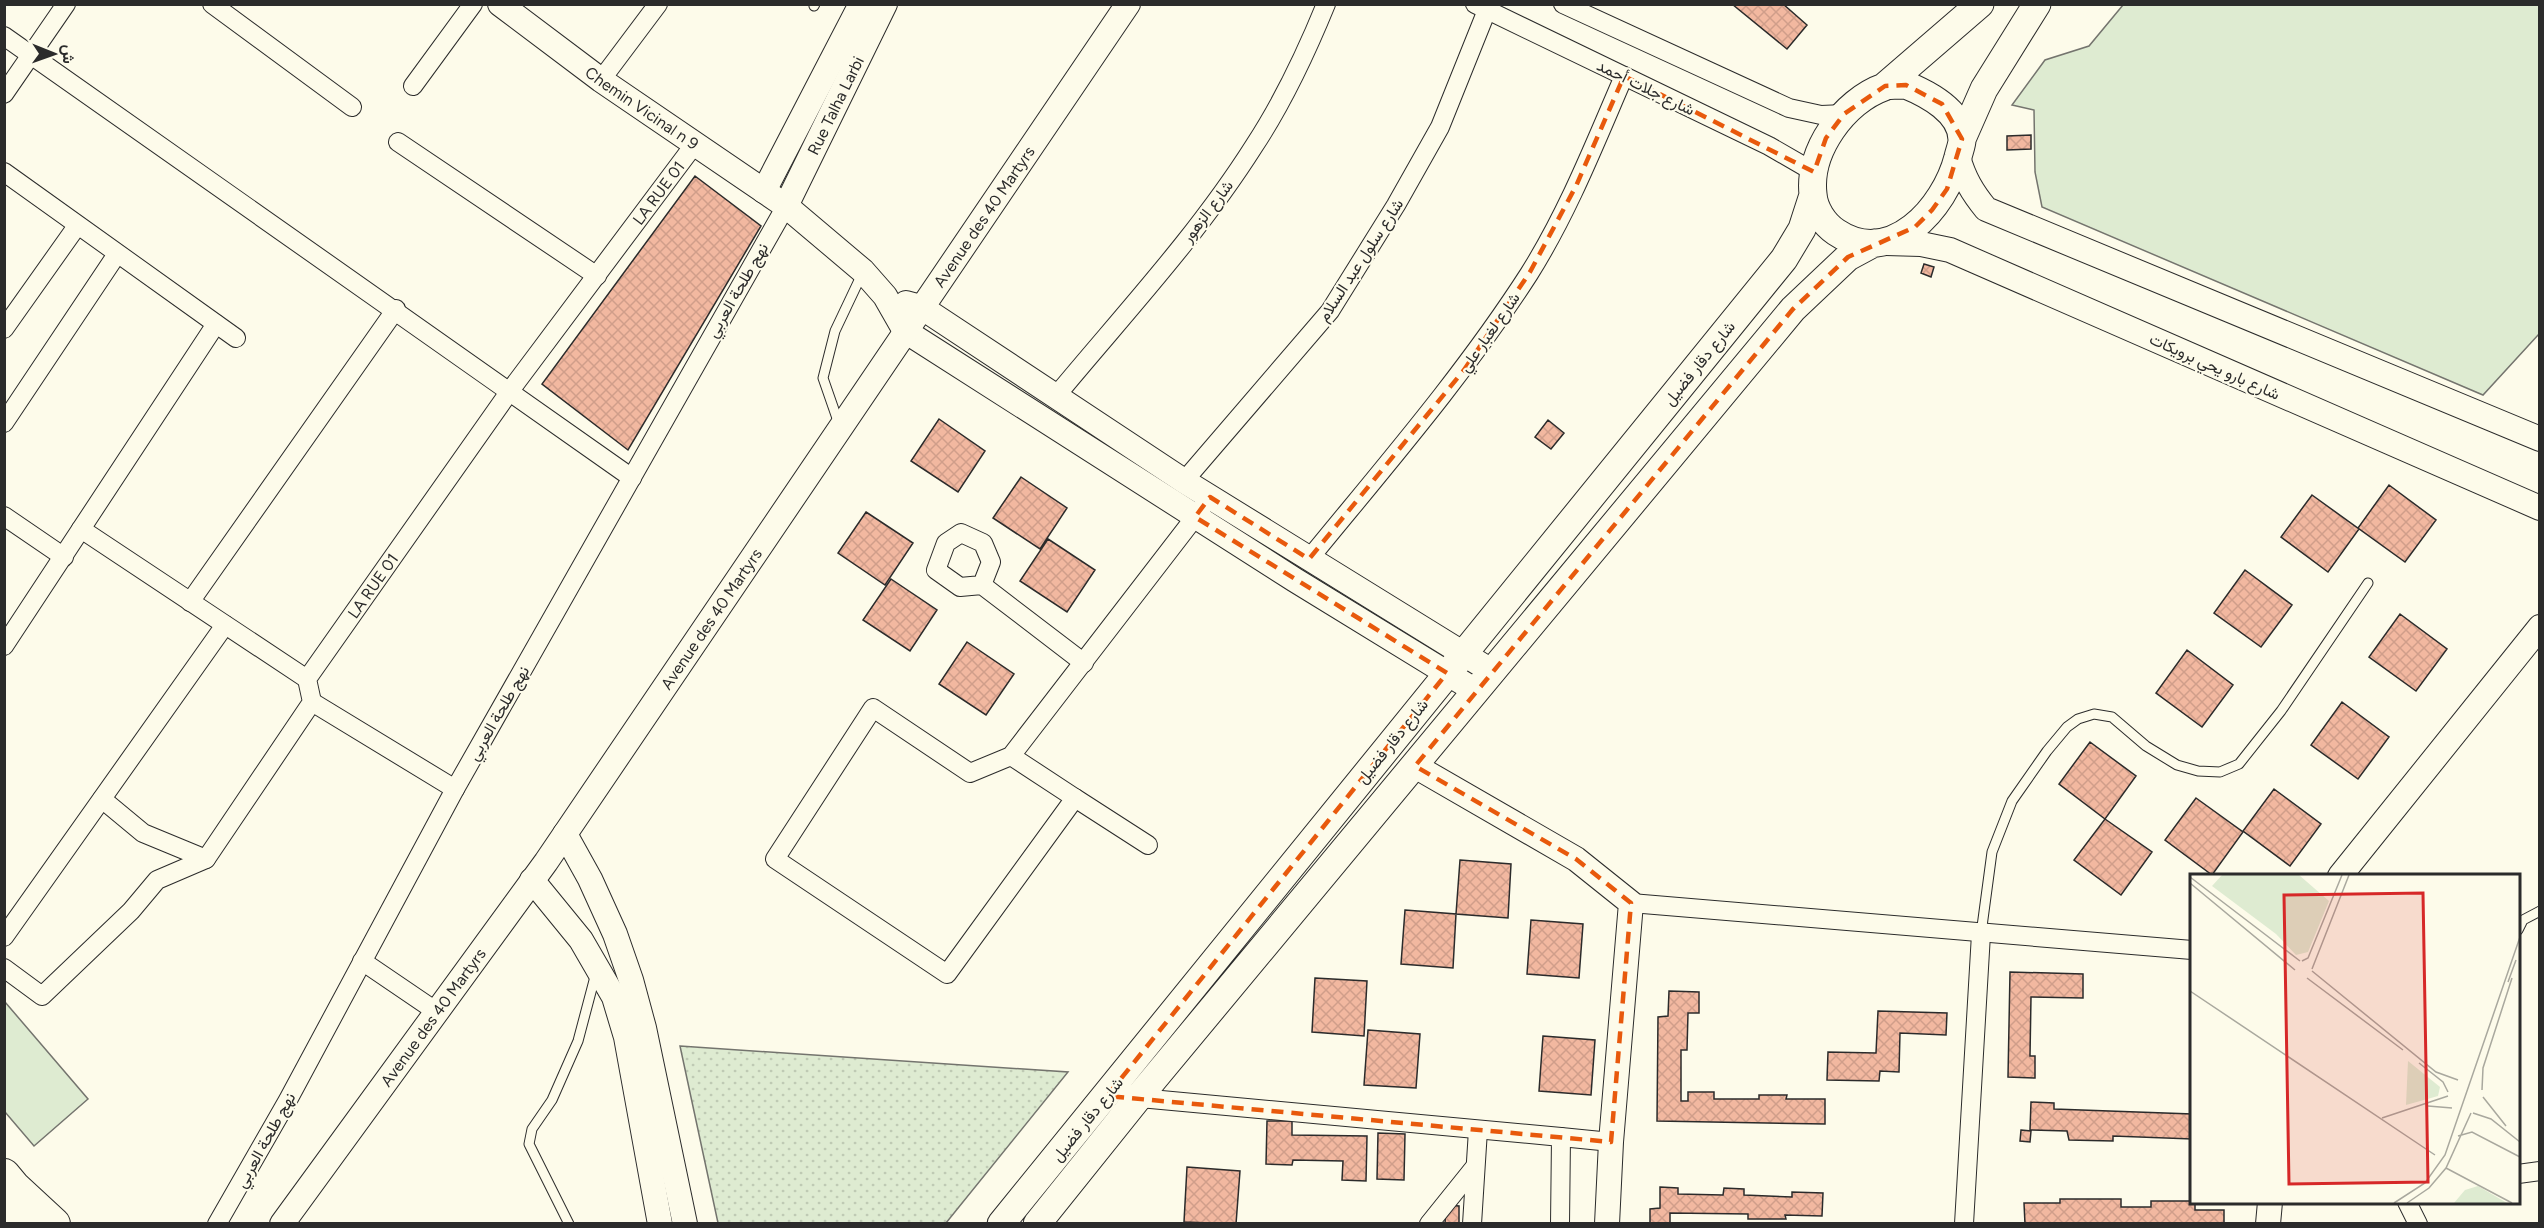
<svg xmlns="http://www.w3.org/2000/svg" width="2544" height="1228" font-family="Figtree,Vazirmatn,sans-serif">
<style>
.park{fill:#deebd1;stroke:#74746e;stroke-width:1.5}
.garden{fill:url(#garden-dots);stroke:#74746e;stroke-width:1.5}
.building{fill:url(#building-cross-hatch);stroke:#2b2b2b;stroke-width:1.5}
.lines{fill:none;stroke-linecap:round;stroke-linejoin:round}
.lane-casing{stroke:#2b2b2b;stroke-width:11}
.street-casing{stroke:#2b2b2b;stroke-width:20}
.secondary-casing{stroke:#2b2b2b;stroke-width:26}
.primary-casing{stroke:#2b2b2b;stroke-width:29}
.highway-casing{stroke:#2b2b2b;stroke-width:34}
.lane{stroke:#fdfbea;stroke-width:9}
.street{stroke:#fdfbea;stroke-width:18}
.secondary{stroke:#fdfbea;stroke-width:24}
.primary{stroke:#fdfbea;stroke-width:27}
.highway{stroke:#fdfbea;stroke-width:32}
.marked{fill:none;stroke:#e8590c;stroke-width:4.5;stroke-dasharray:12 8;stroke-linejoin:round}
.labels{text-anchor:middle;stroke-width:4.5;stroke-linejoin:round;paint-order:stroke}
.street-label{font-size:16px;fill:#2b2b2b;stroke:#fdfbea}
.inset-road{fill:none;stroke:#a9a89e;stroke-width:1.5}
.view{fill:#d62828;fill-opacity:0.15;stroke:#d62828;stroke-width:3}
.inset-edge{fill:none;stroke:#2b2b2b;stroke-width:3}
</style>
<defs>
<pattern id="garden-dots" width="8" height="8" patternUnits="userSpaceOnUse" patternTransform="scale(1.5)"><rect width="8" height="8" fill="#deebd1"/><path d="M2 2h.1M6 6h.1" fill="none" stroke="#bfcab4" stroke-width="1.8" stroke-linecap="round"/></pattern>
<pattern id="building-cross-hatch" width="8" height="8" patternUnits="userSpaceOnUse" patternTransform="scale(1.5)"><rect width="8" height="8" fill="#f2b8a0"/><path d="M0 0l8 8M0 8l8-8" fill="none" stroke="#d09e8a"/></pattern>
</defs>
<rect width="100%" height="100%" fill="#fdfbea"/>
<!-- park -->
<path class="park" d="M2123 5H2539V334L2483 395 2042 207 2035 172 2034 110 2012 105 2045 60 2089 46Z
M5 1002 88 1099 34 1146 5 1112Z"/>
<!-- garden -->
<path class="garden" d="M680 1046 1068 1072 946 1223H718Z"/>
<!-- building -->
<path class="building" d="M1732 4H1783L1807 25 1787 49Z
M2031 135V149L2007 150V136Z
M695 176 761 226 628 450 542 384Z
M1924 264 1934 267 1931 277 1921 273Z
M939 419 985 451 958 492 911 461Z
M1548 420 1564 433 1551 449 1535 437Z
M1021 477 1067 508 1040 549 993 518Z
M2389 485 2436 520 2405 562 2358 528Z
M2312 495 2359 529 2328 572 2281 537Z
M866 512 913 543 885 585 838 553Z
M1048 539 1095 570 1067 612 1020 581Z
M2245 570 2292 605 2261 647 2214 613Z
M891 579 937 610 910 651 863 620Z
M2400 614 2447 649 2416 691 2369 657Z
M967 642 1014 674 986 715 939 684Z
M2187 650 2233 685 2202 727 2156 693Z
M2342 702 2389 737 2358 779 2311 745Z
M2090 742 2136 776 2105 819 2059 784Z
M2274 789 2321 824 2290 866 2243 831Z
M2196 798 2243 832 2212 875 2165 840Z
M2105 819 2152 852 2121 895 2074 860Z
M1460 860 1511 864 1508 918 1456 914Z
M1405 910 1456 914 1453 968 1401 964Z
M1531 920 1583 924 1579 978 1527 974Z
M2010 972 2083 974V998L2031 997 2030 1056H2035V1078L2008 1077Z
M1315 978 1367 981 1364 1036 1312 1032Z
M1669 991 1699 992V1013H1688L1687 1050H1681V1101H1688V1092H1714V1099H1759V1095H1787L1786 1099H1825V1124L1657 1121 1658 1017 1668 1016Z
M1878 1011 1947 1013 1946 1035 1900 1033 1899 1072 1880 1071 1879 1081 1827 1080 1828 1052 1876 1053Z
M1368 1030 1420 1034 1416 1088 1364 1085Z
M1543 1036 1595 1040 1591 1095 1539 1091Z
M2031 1102 2054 1103V1109L2192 1114V1139L2113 1136V1141L2069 1140 2067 1131 2030 1130Z
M1267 1121H1292V1135L1367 1136 1366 1181 1342 1180 1343 1161 1293 1160 1292 1165 1266 1164Z
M2021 1130 2031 1131 2030 1142 2020 1141Z
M1378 1133 1405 1134 1404 1180 1377 1179Z
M1187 1167 1240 1171 1236 1224 1184 1222Z
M1660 1187 1678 1188V1194L1723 1195 1724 1188 1744 1189V1195L1792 1197V1192L1823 1193 1822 1216 1785 1215 1786 1219H1748V1214L1670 1213V1224H1650V1209L1660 1208Z
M2060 1199H2121V1207H2151V1201H2192L2195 1202V1210H2224V1224H2025L2024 1203H2060Z
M1446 1205 1459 1206V1224H1445Z"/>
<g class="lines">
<defs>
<path id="lane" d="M814 6 815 4
M839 424 823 378 835 331 862 274
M2518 930 2523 920 2540 911
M1981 934 1992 852 2012 801 2047 751 2067 727 2078 719 2094 714 2112 717 2146 746 2177 765 2198 771 2220 772 2239 764 2281 711 2368 583
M569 1224 529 1144 532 1129 552 1100 578 1041 596 973"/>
<g id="street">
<path d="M212 4 352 107"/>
<path d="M1475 4 1769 146 1814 172"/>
<path d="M1563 4 1789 108 1821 115 1844 114"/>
<path d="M4 36 632 478"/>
<path d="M601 80 658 4"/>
<path d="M413 86 473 4"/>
<path d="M4 94 66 4"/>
<path d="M398 142 597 276"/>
<path d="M4 172 236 338"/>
<path d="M4 329 77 226"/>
<path d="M1056 396C1123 315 1197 236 1254 146 1283 102 1306 53 1326 4"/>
<path d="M4 423 117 254"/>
<path d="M1184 481 1330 311 1396 205 1440 127 1487 10"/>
<path d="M4 516 64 557"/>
<path d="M81 529 307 679"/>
<path d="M1309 559C1385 466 1464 375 1529 274 1568 212 1595 143 1624 76"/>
<path d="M982 585 960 587 936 570 946 543 961 533 983 543 991 562 982 585 1084 663"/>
<path d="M190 602 396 309"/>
<path d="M4 646 216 324"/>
<path d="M312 702 455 789"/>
<path d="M1011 756 1075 798 947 974 775 859 873 708 970 773 1011 756 1202 508"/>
<path d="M1075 798 1148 845"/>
<path d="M102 799 143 833 206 859"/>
<path d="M1631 903 2192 950"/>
<path d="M4 937 225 625"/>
<path d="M362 961 437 1012"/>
<path id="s1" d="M4 968 42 996 131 911 157 880 206 859 312 702 307 679 512 388 694 145"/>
<path d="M1129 1097 1561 1137 1560 1224"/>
<path d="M1561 1137 1611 1142"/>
<path d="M2518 1174 2540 1171"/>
<path d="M2407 1202 2418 1224"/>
<path d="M217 1224 288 1100 455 789 786 206"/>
<path d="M1429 1224 1474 1168"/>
<path d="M1472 1224 1478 1130"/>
<path d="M1964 1224 1981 934"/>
</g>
<g id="secondary">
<path id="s2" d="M500 4 601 80 786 206 863 271 885 296 905 331 1295 580 1476 691"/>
<path d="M1958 157C1964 178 1972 192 1986 209L2540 439"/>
<path d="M764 191 861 4"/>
<path id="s3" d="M786 206 885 4"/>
<path d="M1886 243 1921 244 1950 250 2540 508"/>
<path d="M906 303 921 307 1184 481 1493 672"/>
<path d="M1415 766 1576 859 1631 903 1611 1142 1607 1224"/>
<path d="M565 834 590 879 615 934 631 980 644 1028 685 1224"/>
<path d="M2340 876 2540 627"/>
<path d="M532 880 581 940 614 997 626 1037 660 1224"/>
<path id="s4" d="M282 1224 546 862 1128 4"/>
<path d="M2268 1224 2270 1202"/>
</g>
<path id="primary" d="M1906 85C1928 94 1962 112 1962 140 1962 145 1959 152 1958 157 1945 208 1891 269 1836 232 1824 224 1814 209 1813 194 1808 151 1844 101 1884 87 1890 84 1899 86 1906 85Z
M1885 86 1980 4
M1962 139 1984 89 2037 4
M1001 1224 1784 259 1802 229 1813 195
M1037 1224 1138 1098 1793 309 1848 257 1874 243"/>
<path id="highway" d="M4 1175 14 1187 54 1224
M4 1208 20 1224"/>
</defs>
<!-- lane casing -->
<use href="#lane" class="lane-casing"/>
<!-- street casing -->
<use href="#street" class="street-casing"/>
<!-- secondary casing -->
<use href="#secondary" class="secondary-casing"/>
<!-- primary casing -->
<use href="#primary" class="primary-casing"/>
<!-- highway casing -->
<use href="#highway" class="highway-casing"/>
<!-- lane -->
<use href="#lane" class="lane"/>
<!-- street -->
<use href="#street" class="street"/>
<!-- secondary -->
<use href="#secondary" class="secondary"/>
<!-- primary -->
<use href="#primary" class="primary"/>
<!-- highway -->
<use href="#highway" class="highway"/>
</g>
<!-- marked area -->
<path class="marked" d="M1624 76 1814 172 1826 138 1844 114 1885 86 1906 85 1942 104 1962 139 1947 189 1932 210 1915 227 1848 257 1793 309 1415 766 1576 859 1631 903 1611 1142 1107 1096 1447 673 1195 517 1210 497 1309 559 1464 370 1530 272 1576 186Z"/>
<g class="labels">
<!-- street labels -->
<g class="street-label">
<text transform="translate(1646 87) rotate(26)" y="6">شارع جلات أحمد</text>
<text dy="6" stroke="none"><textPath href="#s3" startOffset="112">Rue Talha Larbi</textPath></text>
<text dy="6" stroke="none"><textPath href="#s2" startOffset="176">Chemin Vicinal n 9</textPath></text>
<text dy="6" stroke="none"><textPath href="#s1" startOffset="1077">LA RUE 01</textPath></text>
<text transform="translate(1207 211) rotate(-53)" y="6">شارع الزهور</text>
<text dy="6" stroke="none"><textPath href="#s4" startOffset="1228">Avenue des 40 Martyrs</textPath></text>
<text transform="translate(1360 260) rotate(-57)" y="6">شارع سلول عبد السلام</text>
<text transform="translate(737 290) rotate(-60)" y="6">نهج طلحة العربي</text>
<text transform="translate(1489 332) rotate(-55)" y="6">شارع لغبار علي</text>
<text transform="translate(1699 363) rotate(-51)" y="6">شارع دقار فضيل</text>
<text transform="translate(2215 366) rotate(24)" y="6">شارع بارو يحي برويكات</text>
<text dy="6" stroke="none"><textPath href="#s1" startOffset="591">LA RUE 01</textPath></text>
<text dy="6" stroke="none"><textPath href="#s4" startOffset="742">Avenue des 40 Martyrs</textPath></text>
<text transform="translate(498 713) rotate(-60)" y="6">نهج طلحة العربي</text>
<text transform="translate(1392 741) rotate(-51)" y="6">شارع دقار فضيل</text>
<text dy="6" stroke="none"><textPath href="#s4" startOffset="256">Avenue des 40 Martyrs</textPath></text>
<text transform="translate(1087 1119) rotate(-51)" y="6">شارع دقار فضيل</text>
<text transform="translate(265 1140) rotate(-61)" y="6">نهج طلحة العربي</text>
</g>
</g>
<!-- overview -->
<g transform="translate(2190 874)">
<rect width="330" height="330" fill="#fdfbea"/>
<path d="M288 312 317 329H264L275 316Z" fill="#deebd1"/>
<path d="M32 1H109L139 27 118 78 106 81 86 60 22 12Z" fill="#deebd1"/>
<path d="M218 187 250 213 248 222 216 231Z" fill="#deebd1"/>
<path class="inset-road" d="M0 3 110 87M0 9 105 96M112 87 118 84 152 1M122 95 159 1M122 97 246 198 268 206M117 104 213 176M318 108 326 86M0 117 245 281M229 189 253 208 258 218M292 216 293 194 322 104M293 223 316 252M238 232 262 234M283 239 301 245 330 268M192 244 258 222M268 262 282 258 330 283M256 294 322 329M204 329 235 309 255 281 330 63M217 329 239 314 256 294 281 239"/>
<path class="view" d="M233 19 238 308 99 310 94 21Z"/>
<rect width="330" height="330" class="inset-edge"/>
</g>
<!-- border -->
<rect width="2544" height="1228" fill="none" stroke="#2b2b2b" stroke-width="12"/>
<!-- north arrow -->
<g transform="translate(54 54) rotate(91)" stroke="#fdfbea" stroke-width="4.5" paint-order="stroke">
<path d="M0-4.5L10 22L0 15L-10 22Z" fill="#2b2b2b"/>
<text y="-9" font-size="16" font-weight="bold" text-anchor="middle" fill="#2b2b2b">ش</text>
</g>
</svg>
